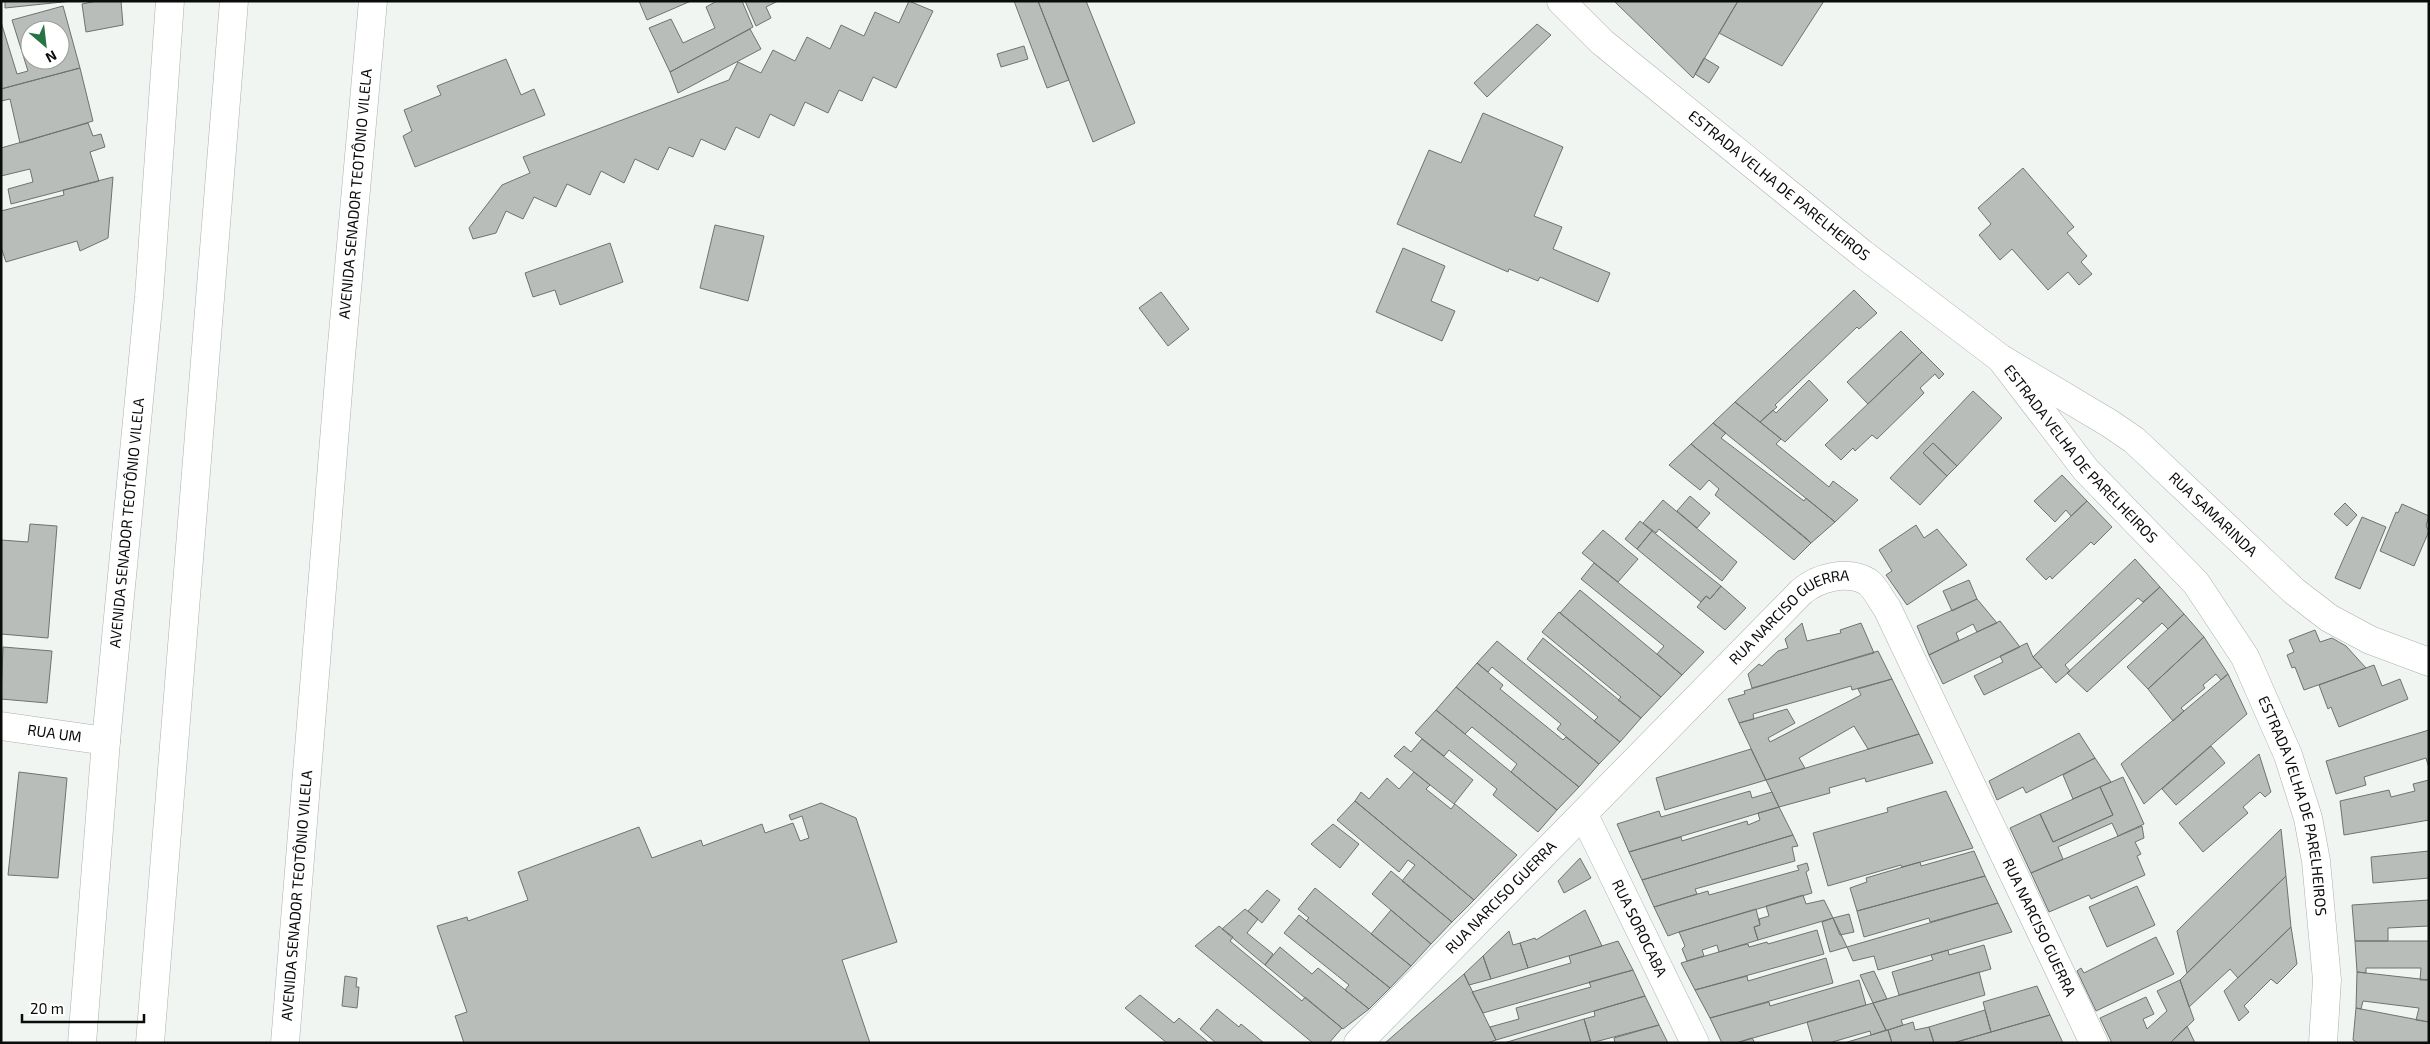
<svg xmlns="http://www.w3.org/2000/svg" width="2430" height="1044" font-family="'Exo 2',sans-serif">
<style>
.building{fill:#b9bdba;stroke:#6f7370;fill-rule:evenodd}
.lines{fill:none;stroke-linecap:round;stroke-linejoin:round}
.street-casing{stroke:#acb0ad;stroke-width:29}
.secondary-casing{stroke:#acb0ad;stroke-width:29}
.primary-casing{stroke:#acb0ad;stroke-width:29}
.street{stroke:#fff;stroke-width:28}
.secondary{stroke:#fff;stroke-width:28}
.primary{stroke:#fff;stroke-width:28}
.labels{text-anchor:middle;stroke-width:5;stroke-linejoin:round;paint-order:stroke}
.street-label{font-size:15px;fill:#0a0c0b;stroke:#fff}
</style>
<rect width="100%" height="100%" fill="#f0f5f1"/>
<!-- building -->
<path class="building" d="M5 1H72L5 8Z
M97 1H121L123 25 86 32 82 4Z
M639 1H691L647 20Z
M717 1H742L753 27 670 72 649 28 671 19 683 43 715 28 706 7Z
M745 1H778L766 7 771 18 756 26Z
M909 1 933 11 896 88 873 77 862 101 839 90 828 113 805 102 794 126 770 114 759 138 736 127 725 150 701 139 693 157 669 147 658 170 635 159 624 183 601 171 590 195 567 184 556 207 534 197 523 219 506 211 496 233 473 239 469 228 502 185 530 173 523 157 729 80 738 62 761 73 773 50 795 61 807 37 830 49 841 25 864 36 875 12 899 23Z
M1014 1H1038L1069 80 1047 88Z
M1038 1H1086L1135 123 1093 142Z
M1614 1H1738L1693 78Z
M1738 1H1824L1782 66 1719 33Z
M63 6 80 68 1 89V22L17 74 28 71 12 20ZM30 30H60V60H30Z
M1537 24 1551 35 1487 97 1474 83Z
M750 29 761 49 678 93 670 72Z
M1024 46 1028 59 1001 67 997 54Z
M1704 58 1719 67 1709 83 1695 74Z
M506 59 521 95 534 89 545 115 415 167 403 136 412 131 404 110 441 95 437 86Z
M80 68 93 121 20 143 10 99 1 101V89Z
M1483 113 1563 147 1534 216 1562 227 1553 249 1610 273 1598 302 1540 277 1538 281 1509 269 1508 272 1397 224 1429 150 1461 163Z
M88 123 93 136 101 134 105 147 90 152 99 181 11 204 8 189 33 182 30 169 1 176V148Z
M2023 168 2074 227 2067 233 2087 256 2081 262 2092 274 2079 285 2068 272 2048 290 2012 249 2000 260 1979 235 1991 224 1978 208Z
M113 177 108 238 80 251 77 241 6 262 1 247V211L64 195 63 190Z
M715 225 764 236 748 301 700 288Z
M610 243 623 282 560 305 555 290 533 297 525 273Z
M1403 248 1445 266 1431 301 1455 311 1442 341 1376 312Z
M1854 290 1877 313 1859 329 1857 327 1775 405 1777 407 1760 422 1735 402Z
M1161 292 1189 329 1168 346 1139 308Z
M1901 331 1922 352 1868 404 1847 382Z
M1922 352 1944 374 1939 379 1935 374 1920 388 1924 393 1877 439 1872 435 1855 451 1853 448 1841 460 1825 445Z
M1809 380 1828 400 1785 442 1760 422 1773 410 1776 413Z
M1973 391 2002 418 1957 466 1933 443 1923 453 1947 476 1920 505 1890 478Z
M1735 402 1781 439 1776 444 1829 487 1833 481 1858 500 1835 522 1824 513 1713 423Z
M1713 423 1726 433 1721 438 1804 501 1806 498 1835 522 1811 543 1691 444Z
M1933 443 1957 466 1947 476 1923 453Z
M1691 444 1806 538 1811 543 1794 560 1715 495 1719 489 1709 480 1700 490 1669 465Z
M2062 475 2087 501 2071 516 2066 510 2055 522 2034 501Z
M1690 496 1710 513 1697 528 1677 511Z
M1663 500 1737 562 1722 581 1659 529 1656 533 1643 523Z
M2087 501 2112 527 2094 545 2091 542 2052 579 2050 576 2046 580 2026 559Z
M2345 503 2357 515 2347 526 2334 514Z
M2402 504 2429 516 2426 526 2429 531 2414 566 2380 551 2396 512 2398 513Z
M2362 517 2386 527 2360 589 2335 578Z
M1640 521 1652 531 1637 549 1625 539Z
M30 524 57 526 48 638 1 634V540L28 542Z
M1916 525 1924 538 1937 529 1967 565 1907 605 1886 575 1892 571 1879 550Z
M1603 530 1638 559 1618 582 1582 553Z
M1652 531 1721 586 1710 599 1706 596 1701 602 1637 549Z
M2135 559 2160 587 2143 602 2138 598 2065 665 2070 671 2056 683 2033 657Z
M1594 563 1704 652 1682 675 1657 654 1664 646 1581 579Z
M1969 580 1977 599 1952 611 1943 591Z
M1721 586 1746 608 1725 630 1697 607 1706 596 1710 599Z
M2160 587 2184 614 2168 629 2162 623 2087 692 2067 673Z
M1580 590 1682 675 1661 697 1560 613Z
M1977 599 1997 623 1977 632 1973 624 1956 633 1959 640 1929 655 1917 626Z
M1559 612 1661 697 1641 718 1618 700 1621 697 1542 632Z
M2184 614 2204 637 2148 689 2127 667Z
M2000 621 2020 647 1943 684 1929 655Z
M1802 623 1807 641 1841 633 1840 630 1861 623 1874 653 1752 688 1748 674 1759 664 1762 666 1778 651 1788 648 1785 639Z
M2315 630 2320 642 2332 638 2346 646 2366 668 2304 690 2295 667 2292 668 2287 655 2294 652 2289 640Z
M2204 637 2228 674 2221 680 2216 674 2203 685 2205 688 2181 708 2184 711 2173 721 2148 689Z
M1543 638 1641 718 1620 742 1594 721 1598 717 1527 659Z
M1497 641 1620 742 1599 764 1557 729 1561 724 1492 667 1488 672 1477 663Z
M2027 643 2033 657 2042 667 1984 695 1974 676 2003 662 2000 656Z
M3 647 52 651 47 703 1 699Z
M1878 651 1892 679 1852 690 1851 686 1753 714 1754 719 1739 723 1728 699 1745 694 1744 691Z
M1477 663 1503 685 1500 689 1563 740 1566 737 1599 764 1579 787 1456 687Z
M2374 665 2382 686 2400 679 2408 699 2339 727 2331 707 2328 709 2319 685Z
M2228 674 2247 714 2144 804 2121 764Z
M1892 679 1919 734 1868 749 1854 726 1799 758 1805 768 1766 780 1739 723 1787 709 1795 723 1768 738 1770 742 1861 695 1858 689Z
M1456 687 1579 787 1557 810 1511 772 1517 764 1472 727 1465 734 1436 710Z
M1436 710 1557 810 1538 832 1493 795 1497 789 1449 750 1444 756 1415 733Z
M2429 730V768L2426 758 2364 777 2366 785 2336 794 2326 761Z
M2079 733 2095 758 2026 793 2023 787 1997 800 1989 781Z
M1919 734 1933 763 1866 782 1865 778 1829 788 1830 793 1779 807 1766 780Z
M1422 739 1473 780 1454 804 1394 756 1404 746 1411 752Z
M2211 746 2225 763 2176 805 2162 789Z
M1751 749 1766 780 1665 810 1656 778Z
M2259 754 2271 792 2265 797 2260 792 2243 807 2248 813 2203 852 2179 823Z
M2095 758 2111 782 2073 799 2063 775Z
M19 772 67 778 58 878 8 875Z
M1414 772 1430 785 1426 789 1451 809 1455 804 1517 855 1474 900 1355 801 1361 792 1369 799 1387 778 1399 789Z
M2123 777 2144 824 2118 836 2112 823 2058 847 2063 859 2031 873 2010 828 2040 814 2053 842 2113 815 2100 787Z
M2429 780V820L2344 835 2340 801 2389 790 2391 797 2415 791 2413 784Z
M2100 787 2113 815 2053 842 2040 814Z
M1750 791 1752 798 1772 792 1779 807 1629 852 1617 824 1659 811 1661 817Z
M1946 791 1973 848 1902 867 1901 865 1828 886 1813 833 1888 812 1887 808Z
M1355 801 1474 900 1452 922 1402 881 1415 865 1408 860 1399 872 1337 820Z
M821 803 856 818 897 942 842 960 870 1043H464L455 1016 467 1012 437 926 467 917 468 921 528 900 518 872 639 827 652 858 701 840 703 846 762 824 765 833 793 823 800 841 809 838 802 816 791 820 789 815Z
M1779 807 1793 835 1642 880 1629 852 1681 837 1682 841 1747 821 1748 825 1760 820 1758 813Z
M1333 824 1359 844 1340 868 1311 844Z
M2142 826 2144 838 2135 842 2141 854 2137 856 2145 875 2091 899 2089 895 2049 912 2031 873Z
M2281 829 2286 876 2187 973 2177 931Z
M1793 835 1798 846 1792 847 1795 861 1695 889 1697 894 1670 902 1654 907 1642 880Z
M1974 851 1985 876 1857 911 1850 888 1867 882 1866 878 1920 862 1921 866Z
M2429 851V878L2373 883 2371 857Z
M1580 858 1591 878 1564 893 1558 881Z
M1807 863 1809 870 1806 872 1812 893 1679 932 1668 936 1654 907 1708 891 1709 895 1799 870 1797 866Z
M1391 871 1452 922 1431 944 1372 894Z
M1985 876 1998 903 1930 922 1929 918 1864 937 1857 911Z
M2286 876 2291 927 2238 978 2230 969 2189 1007 2180 980Z
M2137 886 2155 925 2107 947 2089 907Z
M1315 888 1411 966 1390 988 1306 921 1309 918 1298 909Z
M1267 890 1280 900 1262 923 1248 911Z
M1803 895 1806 904 1824 900 1833 918 1758 940 1754 927 1760 925 1759 919 1769 916 1766 906Z
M2429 900V926L2388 928V941H2355L2352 905Z
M1998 903 2012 932 1878 970 1874 956 1853 961 1847 947Z
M1245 909 1258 919 1247 933 1273 954 1265 965 1222 929Z
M1756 909 1760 925 1754 927 1758 940 1719 952 1717 945 1702 950 1704 956 1687 961 1682 949 1685 946 1679 932Z
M1391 910 1431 944 1411 966 1371 934Z
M1585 910 1602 946 1528 968 1520 943 1535 938 1536 940Z
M1849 914 1854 932 1840 935 1833 918Z
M1299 915 1390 988 1369 1009 1345 990 1349 985 1284 933Z
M1833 918 1847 947 1830 952 1822 922Z
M1219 926 1233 937 1230 941 1302 1001 1305 997 1342 1028 1329 1043H1313L1195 946Z
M2291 927 2297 964 2277 984 2271 979 2244 1006 2249 1012 2239 1021 2224 991Z
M1817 930 1824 954 1695 990 1681 963 1743 945 1748 944 1749 947 1767 942 1768 944Z
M1509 931 1513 945 1520 943 1528 968 1491 979 1483 956Z
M2156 937 2174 974 2096 1011 2077 971 2081 968 2084 973Z
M1618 941 1633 970 1483 1013 1472 992 1571 963 1569 956Z
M2355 941H2429V980H2420L2421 968H2366V973L2357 972Z
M1984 945 1991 969 1899 995 1892 972 1933 960 1931 955 1948 950 1949 955Z
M1280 947 1312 974 1318 968 1369 1009 1343 1029 1265 965Z
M1483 956 1491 979 1469 985 1464 974Z
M1826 958 1833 983 1710 1018 1695 990 1747 976 1748 981Z
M1633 970 1645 996 1496 1040 1490 1027 1519 1019 1516 1008 1591 987 1589 982Z
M1874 971 1887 999 1873 1003 1860 975Z
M1979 972 1985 995 1901 1020 1903 1025 1888 1030H1886L1873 1003Z
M2357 972 2429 980V1022L2416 1020 2419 1008 2363 1001 2361 1009 2356 1008Z
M1464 974 1496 1040 1487 1043H1385Z
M345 976 357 978 356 987H359L357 1008 342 1006Z
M1859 980 1866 1005 1736 1043H1722L1710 1018 1769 1002 1770 1006Z
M2180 980 2194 1020 2170 1043H2112L2100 1018 2146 997 2154 1014 2143 1019 2147 1029 2167 1011 2157 991Z
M2037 986 2050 1015 1991 1032 1983 1002Z
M1140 995 1174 1023 1179 1018 1209 1043H1167L1125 1008Z
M1645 996 1659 1025 1591 1043 1584 1019 1595 1016 1594 1011Z
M1873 1003 1886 1030 1871 1035 1870 1031 1829 1043H1813L1807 1022Z
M2356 1008 2429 1022V1043H2358L2353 1040Z
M1217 1009 1239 1027 1241 1024 1264 1043H1216L1200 1029Z
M1985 1010 1991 1032 1953 1043H1934L1929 1027Z
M2050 1015 2063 1043H1953L1991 1032Z
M1584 1019 1591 1043H1504Z
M1913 1022 1915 1030 1929 1027 1934 1043H1892L1888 1030Z
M1659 1025 1668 1043H1615L1614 1038Z
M2187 1026 2195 1043H2170Z
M1888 1030 1892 1043H1844L1871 1035Z
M1752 1038 1755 1043H1736Z"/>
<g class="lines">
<defs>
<g id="street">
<path id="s1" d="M2001 359 2086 470 2196 583 2245 657 2288 755 2308 818 2316 861 2327 980 2323 1043"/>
<path id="s2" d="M1 726 106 741"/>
<path id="s3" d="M1584 815 1695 1043"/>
<path id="s4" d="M1358 1043 1801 592C1818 577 1848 570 1868 582 1875 587 1881 600 1887 608L2094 1043"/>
</g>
<g id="secondary">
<path id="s5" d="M1561 1 1602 42 1863 254 2000 358 2109 423 2134 440 2294 591 2329 618 2370 640 2429 662"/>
<path id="s6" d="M82 1043 106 741 149 297 170 1"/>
</g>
<g id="primary">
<path d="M150 1043 234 1"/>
<path id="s7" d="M285 1043 340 367 373 1"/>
</g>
</defs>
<!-- street casing -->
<use href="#street" class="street-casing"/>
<!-- secondary casing -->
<use href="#secondary" class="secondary-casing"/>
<!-- primary casing -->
<use href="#primary" class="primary-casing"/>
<!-- street -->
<use href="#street" class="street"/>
<!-- secondary -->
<use href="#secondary" class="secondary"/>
<!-- primary -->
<use href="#primary" class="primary"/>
</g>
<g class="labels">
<!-- street labels -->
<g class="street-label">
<text dy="5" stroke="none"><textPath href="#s5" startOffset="286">ESTRADA VELHA DE PARELHEIROS</textPath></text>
<text dy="5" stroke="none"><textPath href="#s7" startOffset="852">AVENIDA SENADOR TEOTÔNIO VILELA</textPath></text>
<text dy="5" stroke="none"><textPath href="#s1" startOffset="124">ESTRADA VELHA DE PARELHEIROS</textPath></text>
<text dy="5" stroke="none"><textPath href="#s5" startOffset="832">RUA SAMARINDA</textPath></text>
<text dy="5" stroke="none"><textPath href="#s6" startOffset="522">AVENIDA SENADOR TEOTÔNIO VILELA</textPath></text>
<text dy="5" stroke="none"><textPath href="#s4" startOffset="609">RUA NARCISO GUERRA</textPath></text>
<text dy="5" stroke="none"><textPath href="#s2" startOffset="54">RUA UM</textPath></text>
<text dy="5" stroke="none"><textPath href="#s1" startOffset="544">ESTRADA VELHA DE PARELHEIROS</textPath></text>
<text dy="5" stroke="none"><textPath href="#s7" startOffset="148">AVENIDA SENADOR TEOTÔNIO VILELA</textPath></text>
<text dy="5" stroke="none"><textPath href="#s4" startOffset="204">RUA NARCISO GUERRA</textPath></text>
<text dy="5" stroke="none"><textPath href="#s4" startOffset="1090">RUA NARCISO GUERRA</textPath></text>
<text dy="5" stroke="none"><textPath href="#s3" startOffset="126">RUA SOROCABA</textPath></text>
</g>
</g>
<!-- border -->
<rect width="2430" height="1044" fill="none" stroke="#0a0c0b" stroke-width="5"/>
<!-- north arrow -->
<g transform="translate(45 45) rotate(152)"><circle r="24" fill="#ffffff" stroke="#9d9e9d"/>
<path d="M0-4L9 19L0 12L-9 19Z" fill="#267444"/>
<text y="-8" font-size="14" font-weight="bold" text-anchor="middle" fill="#0a0c0b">N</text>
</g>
<!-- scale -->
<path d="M22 1014v8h122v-8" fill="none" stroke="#0a0c0b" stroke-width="2.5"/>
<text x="30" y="1014" font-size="15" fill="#0a0c0b" stroke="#ffffff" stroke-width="4" paint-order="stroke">20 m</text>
</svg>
